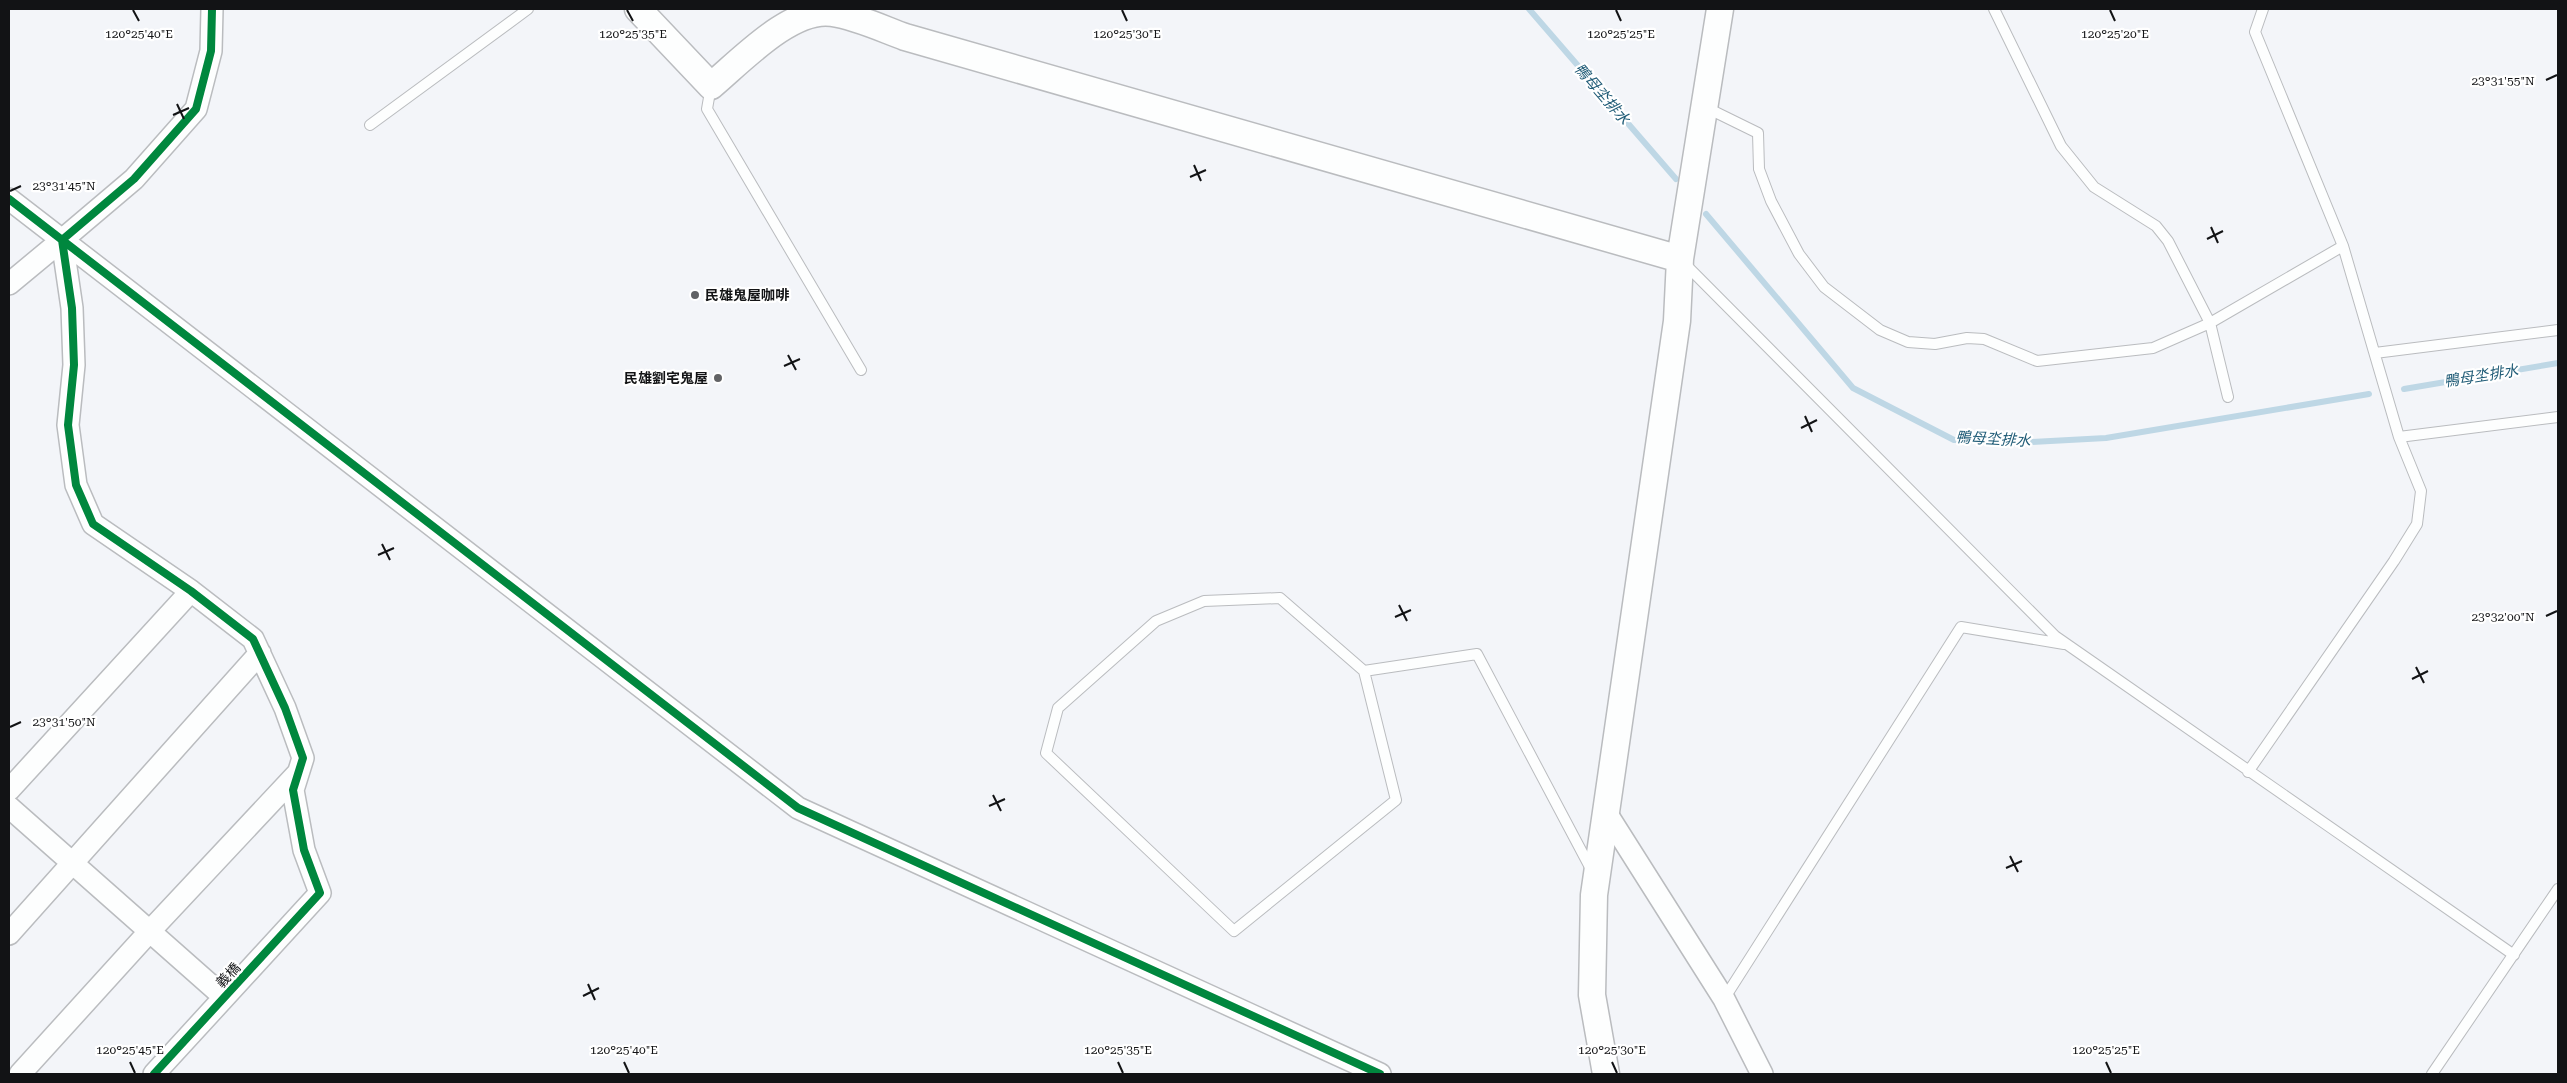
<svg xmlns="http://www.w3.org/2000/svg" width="2567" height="1083" font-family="'Roboto Serif','Noto Sans TC',serif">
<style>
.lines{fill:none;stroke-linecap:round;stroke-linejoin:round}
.stream{stroke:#bed7e5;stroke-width:6}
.service-casing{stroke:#babcbf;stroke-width:12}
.minor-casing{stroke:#babcbf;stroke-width:24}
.tertiary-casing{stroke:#babcbf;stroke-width:29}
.service{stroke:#fdfefe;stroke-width:10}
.minor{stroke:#fdfefe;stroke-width:21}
.tertiary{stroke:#fdfefe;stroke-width:26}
.cycleway-casing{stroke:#fff;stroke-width:11}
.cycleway{stroke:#00873e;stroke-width:8}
.ticks{fill:none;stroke:#121315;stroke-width:2}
.poi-dot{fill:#616265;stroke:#fff;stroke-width:2}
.labels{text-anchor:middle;stroke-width:4.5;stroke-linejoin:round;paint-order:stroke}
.poi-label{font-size:14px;font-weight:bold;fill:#121315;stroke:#fff;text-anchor:start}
.street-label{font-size:14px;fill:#121315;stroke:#fff}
.water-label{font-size:15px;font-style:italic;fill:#205c77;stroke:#fff}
.ticks-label{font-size:12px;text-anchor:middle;fill:#121315;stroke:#fff;stroke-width:4.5;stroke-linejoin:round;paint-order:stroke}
</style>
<rect width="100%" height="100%" fill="#f3f5f9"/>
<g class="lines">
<!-- stream -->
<path class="stream" d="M1529 9 1676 179
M1706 214 1853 388 1954 440 2031 442 2106 438 2369 394
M2404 389 2558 363"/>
<defs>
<path id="service" d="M1994 9 2061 146 2094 187 2156 226 2168 241 2210 323 2228 397
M711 86 707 109 861 370
M1705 107 1758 133 1759 169 1771 201 1799 254 1824 287 1880 330 1908 342 1935 344 1967 338 1984 339 2037 361 2153 348 2210 323 2343 246
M370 125 528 9
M1683 262 2055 636 2514 955
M2375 353 2558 330
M2399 437 2558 417
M1364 671 1280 598 1204 601 1156 621 1058 708 1046 753 1234 931 1396 800 1364 671 1477 654 1592 871
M2248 772 2394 561 2417 524 2421 491 2399 437 2343 246 2255 32 2263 9
M1724 999 1961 627 2064 644
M2432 1074 2558 889"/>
<path id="minor" d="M9 199 798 808 1380 1074
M9 284 62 240
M9 790 191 591
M9 807 224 997
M1605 811 1724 999 1762 1074
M9 934 260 653
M20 1074 149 932 298 773
M154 1074 320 893 304 850 293 790 303 758 285 708 253 639 191 591 93 524 76 485 68 425 74 365 72 308 62 240 134 179 196 109 211 51 212 9"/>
<path id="tertiary" d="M638 9 711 86C741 61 791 7 832 13 855 16 883 29 905 37L1680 259
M1606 1074 1592 995 1594 895 1677 321 1680 259 1720 9"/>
</defs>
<!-- service casing -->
<use href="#service" class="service-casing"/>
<!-- minor casing -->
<use href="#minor" class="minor-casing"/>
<!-- tertiary casing -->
<use href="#tertiary" class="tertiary-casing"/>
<!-- service -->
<use href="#service" class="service"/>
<!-- minor -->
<use href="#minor" class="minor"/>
<!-- tertiary -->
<use href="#tertiary" class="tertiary"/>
<defs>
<path id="cycleway" d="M9 199 798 808 1380 1074
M154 1074 320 893 304 850 293 790 303 758 285 708 253 639 191 591 93 524 76 485 68 425 74 365 72 308 62 240 134 179 196 109 211 51 212 9"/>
</defs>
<!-- cycleway casing -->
<use href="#cycleway" class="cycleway-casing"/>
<!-- cycleway -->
<use href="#cycleway" class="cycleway"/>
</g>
<!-- ticks -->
<path class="ticks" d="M133 10 139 21M627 10 633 21M1122 10 1127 21M1616 10 1621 21M2110 10 2115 21M2546 80 2557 75M177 104 184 119M173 115 189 108M1194 165 1201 181M1190 177 1206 170M10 191 21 186M2211 227 2218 243M2207 239 2223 231M788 355 796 370M784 366 800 359M1805 416 1812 432M1801 428 1817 420M382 544 390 560M378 555 394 548M1399 605 1407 621M2546 616 2557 611M1395 617 1411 610M2416 667 2424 683M2412 679 2428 671M10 727 21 722M993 795 1001 811M989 806 1005 799M2010 856 2018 872M2006 868 2022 861M588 984 595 1000M583 996 599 988M130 1062 135 1073M624 1062 629 1073M1118 1062 1123 1073M1612 1062 1617 1073M2106 1062 2111 1073"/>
<!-- markers -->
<g class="poi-dot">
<circle cx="695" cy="295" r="5"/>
<circle cx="718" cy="378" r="5"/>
</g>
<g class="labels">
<!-- poi labels -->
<g class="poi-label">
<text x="705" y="300">民雄鬼屋咖啡</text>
<text x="708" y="383" text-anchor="end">民雄劉宅鬼屋</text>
</g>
<!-- street labels -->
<g class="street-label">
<text transform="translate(228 975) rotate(-47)" y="5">義橋</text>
</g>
<!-- water labels -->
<g class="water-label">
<text transform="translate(1602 94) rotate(49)" y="5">鴨母坔排水</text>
<text transform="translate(2481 376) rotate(-9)" y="5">鴨母坔排水</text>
<text transform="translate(1993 439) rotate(3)" y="5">鴨母坔排水</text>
</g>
</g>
<g class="ticks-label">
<text x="139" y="38">120°25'40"E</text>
<text x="633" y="38">120°25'35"E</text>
<text x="1127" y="38">120°25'30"E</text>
<text x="1621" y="38">120°25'25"E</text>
<text x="2115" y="38">120°25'20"E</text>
<text x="2503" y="85">23°31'55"N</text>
<text x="64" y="190">23°31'45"N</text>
<text x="2503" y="621">23°32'00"N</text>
<text x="64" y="726">23°31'50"N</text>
<text x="130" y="1054">120°25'45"E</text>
<text x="624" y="1054">120°25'40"E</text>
<text x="1118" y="1054">120°25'35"E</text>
<text x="1612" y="1054">120°25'30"E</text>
<text x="2106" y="1054">120°25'25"E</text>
</g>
<!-- border -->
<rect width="2567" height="1083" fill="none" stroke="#121315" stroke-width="20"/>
</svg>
